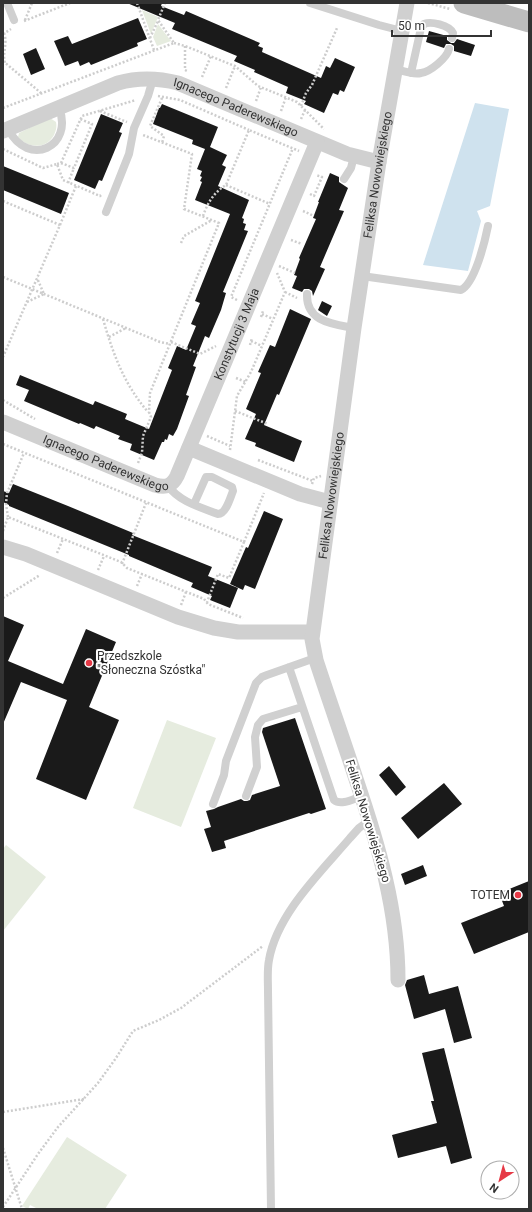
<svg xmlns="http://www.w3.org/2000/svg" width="532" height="1212" font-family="Roboto,sans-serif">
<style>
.green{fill:#e6ecdf}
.water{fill:#cfe2ee}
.building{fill:#1a1a1a}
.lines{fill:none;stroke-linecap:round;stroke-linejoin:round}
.path{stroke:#cdcdcd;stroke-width:2.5;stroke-dasharray:2 2;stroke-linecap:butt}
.lane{stroke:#d0d0d0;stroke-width:8}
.street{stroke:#d0d0d0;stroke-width:15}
.secondary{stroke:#bdbdbd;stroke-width:21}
.poi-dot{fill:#e63946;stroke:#fff;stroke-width:1.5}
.labels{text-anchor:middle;stroke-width:4;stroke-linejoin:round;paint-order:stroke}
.street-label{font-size:12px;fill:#333;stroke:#fff}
.poi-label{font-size:12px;fill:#333;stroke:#fff;text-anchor:start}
</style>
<rect width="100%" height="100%" fill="#fff"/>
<!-- green -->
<path class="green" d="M142 10 158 17 151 34Z
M158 24 171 41 157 46 153 37Z
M50 118 56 122C57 127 56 130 54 135 46 150 28 148 18 137L19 133Z
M167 720 216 738 181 827 133 808Z
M6 845 46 877 3 931V849Z
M67 1137 127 1175 105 1209H38L30 1205 28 1209 22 1206Z"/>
<!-- water -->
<path class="water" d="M475 103 509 109 490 206 477 211 481 221 468 271 423 265Z"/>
<!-- building -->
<path class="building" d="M127 3H162L161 6 184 15 186 11 260 43 258 46 263 48 262 52 321 78 326 66 330 68 335 58 355 67 344 92 340 90 338 95 333 93 324 113 304 104 306 101 286 93 288 87 254 72 255 70 234 61 237 56 172 29 175 23Z
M138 18 147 39 137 43 138 46 91 65 89 62 80 66 78 61 65 66 54 41 68 36 72 44Z
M429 31 447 36V40L451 43H454L457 39 475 45 471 56 454 51V46L451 44H446L444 48 426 42Z
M36 48 45 69 31 75 23 54Z
M162 104 218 127 210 147 227 155 222 165 226 167 218 186 249 200 242 218 244 219 243 223 246 224 244 230 248 231 223 292 226 293 221 310 209 338 205 336 193 366 196 367 186 395 189 396 177 429 173 436 169 434 167 440 165 439 164 442H162L154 460 130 450 132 444 118 439 120 436 96 426 94 429 80 423 79 424 24 401 29 390 16 385 20 375 93 405 95 401 127 414 125 419 149 429 172 370 168 368 177 346 186 350 196 326 191 324 200 303 195 301 230 214 195 200 202 182 200 181 202 177 200 176 202 171 197 169 205 149 192 144 193 140 153 124 159 108H160Z
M101 114 123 123 119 132 122 133 102 181 99 180 95 189 74 180Z
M3 166 69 193 61 214 3 190Z
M330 173 339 177V182L348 188 339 210 344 211 320 267 325 269 313 296 312 291 309 289H304L302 292 292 288 297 276 294 275 300 259 299 258 316 219 313 218 319 202H318Z
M322 301 332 306 327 316 318 310Z
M290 309 311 319 279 395 277 394 264 425 302 441 294 462 255 446 256 443 245 439 256 414 246 409 261 373 258 372 270 345 275 347Z
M13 484 68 506 133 533 132 535 212 567 208 576 238 588 230 608 210 600 212 596 191 587 193 583 129 556V555L9 506V505L3 502V491L9 493Z
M264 511 283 519 255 589 245 585 243 590 230 584 246 547 248 548Z
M3 616 24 625 8 661 63 684 86 629 116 642 89 707 119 720 86 800 36 779 67 700 21 682 3 724Z
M295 718 326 809 311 814 309 813 224 841 226 848 212 852 204 829 211 827 206 811 214 809 218 807 241 799 244 801H247L250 800 252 795 280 786 262 732 263 728Z
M389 766 406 787 396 796 379 775Z
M444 783 462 804 418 839 401 818Z
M423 865 427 876 405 885 401 874Z
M529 881V932L474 954 461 923 504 906 499 893Z
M424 975 429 994 458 986 472 1038 454 1043 445 1009 414 1019 405 985 407 980Z
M444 1048 472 1158 451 1164 446 1146 398 1158 392 1135 437 1123 431 1101H434L422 1053Z"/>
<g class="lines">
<!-- path -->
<path class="path" d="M137 3 154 50
M428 3 450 9
M25 20 32 3
M24 21 70 3
M4 33C8 43 2 53 5 63
M3 34 11 29
M150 38 158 21
M174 43 185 46 235 66 258 86 297 102 324 129
M185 46V70L187 71
M3 61 41 93
M202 77 211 56
M226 88 235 66
M158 96 180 100 249 130
M162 98 150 126 164 136 162 143
M256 101 261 87
M301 106 306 93 312 85 337 28
M3 108 166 46 174 43 158 20 165 3
M100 111 127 122
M281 111 286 97
M301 119 305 110
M3 149 43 168 57 164 63 180 100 196 101 195
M61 163 74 168 92 124 80 119
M57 164 61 163 82 116 136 100
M68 183 74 168
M226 185 270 204
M310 194 314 196 322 177 316 175
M3 201 60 225 3 357
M303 211 314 216
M203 216C207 204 214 192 226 185L249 130 299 151
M60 225 76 186
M291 240 302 244
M181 243 184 236 212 220
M279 266 295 273
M3 277 160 342 170 344
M285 292 297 298
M237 300 231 297 293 148
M27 302 44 294 37 278
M262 314 273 319
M261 317 263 311
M103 319C113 354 124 384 148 412
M109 337 126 328
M251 341 262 346
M171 342 200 354 216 346
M250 345 252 338
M236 378 246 382
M3 400 35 419
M235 411 268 424
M207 436 230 446
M3 444 244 542 229 578 218 574 207 602
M230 450 237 396 251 372 285 292 277 273
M258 460 313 481
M138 463 142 453 143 436 151 417 149 412 150 393 219 223 184 209 192 154 143 135
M312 484 314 478 321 476
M8 517 6 504 7 493 24 453
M3 531 8 517 121 562 127 568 204 599 208 604 243 618
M244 542 264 493
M57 553 63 539
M122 564 146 503
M98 570 104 556
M137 586 142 574
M3 598 40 575
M181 605 186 592
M3 1112 84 1099
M3 1148 22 1209
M3 1207 38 1154 58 1127 98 1083 116 1058 133 1031 159 1020 181 1008 263 946"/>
<!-- lane -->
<path class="lane" d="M7 3 14 20
M310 3 379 25 402 31
M395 69C403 71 413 75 421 73 430 72 447 58 449 49
M411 73 421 28 424 24C431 21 449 25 453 33L452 38
M8 129C29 169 74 146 59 108
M344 179 351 168 354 156
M106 212 129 154 134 128 148 96 153 79
M362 276 461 290C475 283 485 241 488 226
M307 294C306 322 333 324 354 328
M168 486C180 502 200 507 218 514 226 514 230 498 233 491L232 487 212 477H206L194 504
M289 667 334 800C341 806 353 799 362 796
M246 796 257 767 255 737 258 725 263 719 302 707
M213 804 224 775 226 761 256 683 262 677 267 675 315 658
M271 1209 268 991C268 981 267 970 269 960 277 914 320 873 350 838L359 828 370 820"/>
<!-- street -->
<g class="street">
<path id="s1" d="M3 131 118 83C139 77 158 78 178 83L347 154 379 162"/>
<path id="s2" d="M3 422 155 485C166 488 172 486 177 476L317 142"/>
<path d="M189 448 300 494 330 502"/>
<path d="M3 547 26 554 178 617 214 628 238 632H312"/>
<path id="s3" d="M398 980C398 910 378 844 356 779 343 739 329 700 316 660L312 639 354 328 379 162 407 3"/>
</g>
<!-- secondary -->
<path class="secondary" d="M464 3 529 22"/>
</g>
<!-- markers -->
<g class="poi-dot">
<circle cx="89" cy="663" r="4"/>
<circle cx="518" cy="895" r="4"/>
</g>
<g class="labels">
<!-- street labels -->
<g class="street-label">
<text dy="4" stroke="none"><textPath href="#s1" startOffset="248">Ignacego Paderewskiego</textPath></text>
<text dy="4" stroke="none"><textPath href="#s3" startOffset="822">Feliksa Nowowiejskiego</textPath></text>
<text dy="4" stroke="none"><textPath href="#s2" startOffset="345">Konstytucji 3 Maja</textPath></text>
<text dy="4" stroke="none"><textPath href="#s2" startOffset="111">Ignacego Paderewskiego</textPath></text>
<text dy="4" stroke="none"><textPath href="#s3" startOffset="498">Feliksa Nowowiejskiego</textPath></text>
<text transform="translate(368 821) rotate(73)" y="4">Feliksa Nowowiejskiego</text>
</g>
<!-- poi labels -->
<g class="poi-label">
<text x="97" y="660">Przedszkole<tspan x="97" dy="14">"Słoneczna Szóstka"</tspan></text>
<text x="510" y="899" text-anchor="end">TOTEM</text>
</g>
</g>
<!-- border -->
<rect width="532" height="1212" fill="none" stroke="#333333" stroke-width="8"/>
<!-- north arrow -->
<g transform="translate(500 1180) rotate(216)"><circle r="19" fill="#ffffff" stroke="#adadad"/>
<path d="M0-3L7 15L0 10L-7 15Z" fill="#e63946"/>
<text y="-6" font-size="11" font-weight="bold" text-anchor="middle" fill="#333333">N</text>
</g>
<!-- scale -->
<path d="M392 30v6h99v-6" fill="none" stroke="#333333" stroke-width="2"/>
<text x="398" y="30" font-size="12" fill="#333333" stroke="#ffffff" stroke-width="3" paint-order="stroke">50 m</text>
</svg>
